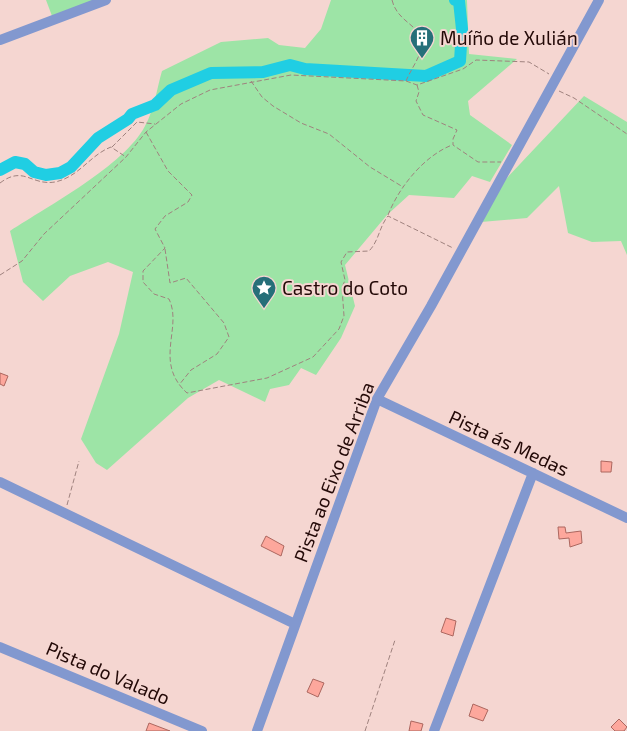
<svg xmlns="http://www.w3.org/2000/svg" width="627" height="731" font-family="'Exo 2',sans-serif">
<style>
.green{fill:#9de4a6}
.lines{fill:none;stroke-linecap:round;stroke-linejoin:round}
.river{stroke:#20cee3;stroke-width:12}
.building{fill:#fda79c;stroke:#ac675f}
.path{stroke:#9f827e;stroke-width:1;stroke-dasharray:5 2.5;stroke-linecap:butt}
.minor{stroke:#8298cf;stroke-width:10}
.labels{text-anchor:middle;stroke-width:4;stroke-linejoin:round;paint-order:stroke}
.poi-label{font-size:19px;fill:#230907;stroke:#f5d6d1;text-anchor:start}
.street-label{font-size:19px;fill:#230907;stroke:#f5d6d1}
</style>
<rect width="100%" height="100%" fill="#f5d6d1"/>
<!-- green -->
<path class="green" d="M46 0H99L52 16Z
M331 0H467L469 54 517 59 468 101 470 115 512 145 490 182 472 176 454 198 409 195 387 215 345 265 355 306 341 338 316 375 301 368 289 385 270 389 265 402 219 380 188 398 107 470 96 463 81 439 119 334 133 272 108 262 70 276 43 301 23 282 10 231C48 206 125 165 145 126 154 110 157 88 162 71L221 42 268 38 279 45 305 48 321 29Z
M584 96 627 122V255L621 241 592 242 568 233 559 186 527 218 481 222 506 179Z"/>
<g class="lines">
<!-- river -->
<path class="river" d="M0 170 15 162 25 164 34 172 46 175 60 173 71 167 98 138 128 119 132 114 155 105 171 90 211 73 263 72 290 65 305 69 426 76 460 61 462 29 459 1 455 0"/>
</g>
<!-- building -->
<path class="building" d="M0 373 8 376 4 386 0 384Z
M601 461 612 462 611 472H601Z
M558 527H565L566 533 581 531 582 543 570 547 569 538 559 539Z
M266 536 284 546 281 556 261 546Z
M446 618 456 621 453 636 441 632Z
M313 679 324 683 318 697 307 692Z
M473 704 488 710 483 721 469 716Z
M619 719 627 727 624 731H615L611 727Z
M411 721 423 724 421 731H409Z
M149 723 170 731H146Z"/>
<g class="lines">
<!-- path -->
<path class="path" d="M392 0C398 25 426 25 421 49 419 59 410 71 406 81
M251 81 262 97 273 106 301 123 329 134 370 167 403 187
M417 85 419 92 416 101 423 115 457 130 453 139V145L478 162H501
M559 91 574 98 627 134
M146 132 168 171 192 195 188 202 165 216 155 229 165 248 143 271V282L154 294 169 299C183 328 153 362 187 393L267 378 313 357 339 329 344 316 342 288 345 280 341 262 347 252 369 251C379 241 379 227 388 216L453 248
M112 147 137 122 155 124
M0 183C24 165 31 186 55 182 79 177 90 155 111 147L126 157
M388 215C399 187 424 156 452 145
M165 249 170 283 186 278 224 323 229 337 217 354 191 370 179 385
M0 275 22 261 44 234 126 157 146 132 181 104 210 90 291 75 406 81 417 85 463 69 476 60 529 62 549 74
M67 505 79 461
M365 731 395 640"/>
<!-- minor -->
<path class="minor" d="M0 40 106 0
M377 399 627 518
M0 482 295 624
M0 647 202 731
M257 731 377 399 431 306 599 0
M434 731 533 473"/>
</g>
<!-- icons -->
<defs>
<symbol id="building-pin" viewBox="-11 -11 22 30"><path d="M0 17L-7.5 6A9.5 9.5 0 1 1 7.5 6Z" fill="#266f79" stroke="#f5d6d1"/><path d="M-4-6H4V6H1V3H-1V6H-4ZM-2.5-4.3h1.7v1.8h-1.7ZM.8-4.3h1.7v1.8H.8ZM-2.5-1h1.7V.8h-1.7ZM.8-1h1.7V.8H.8Z" fill="#fff"/></symbol>
<symbol id="sight-pin" viewBox="-11 -11 22 30"><path d="M0 17L-7.5 6A9.5 9.5 0 1 1 7.5 6Z" fill="#266f79" stroke="#f5d6d1"/><path d="M0-6L1.8-2.2L6-1.7L2.9 1.2L3.7 5.4L0 3.3L-3.7 5.4L-2.9 1.2L-6-1.7L-1.8-2.2Z" fill="#fff"/></symbol>
</defs>
<g fill-rule="evenodd">
<use href="#building-pin" x="408" y="24" width="28" height="38"/>
<use href="#sight-pin" x="250" y="274" width="28" height="38"/>
</g>
<g class="labels">
<!-- poi labels -->
<g class="poi-label">
<text x="440" y="45">Muíño de Xulián</text>
<text x="282" y="295">Castro do Coto</text>
</g>
<!-- street labels -->
<g class="street-label">
<text transform="translate(509 443) rotate(25)" y="7">Pista ás Medas</text>
<text transform="translate(334 472) rotate(-69)" y="7">Pista ao Eixo de Arriba</text>
<text transform="translate(108 673) rotate(23)" y="7">Pista do Valado</text>
</g>
</g>
</svg>
